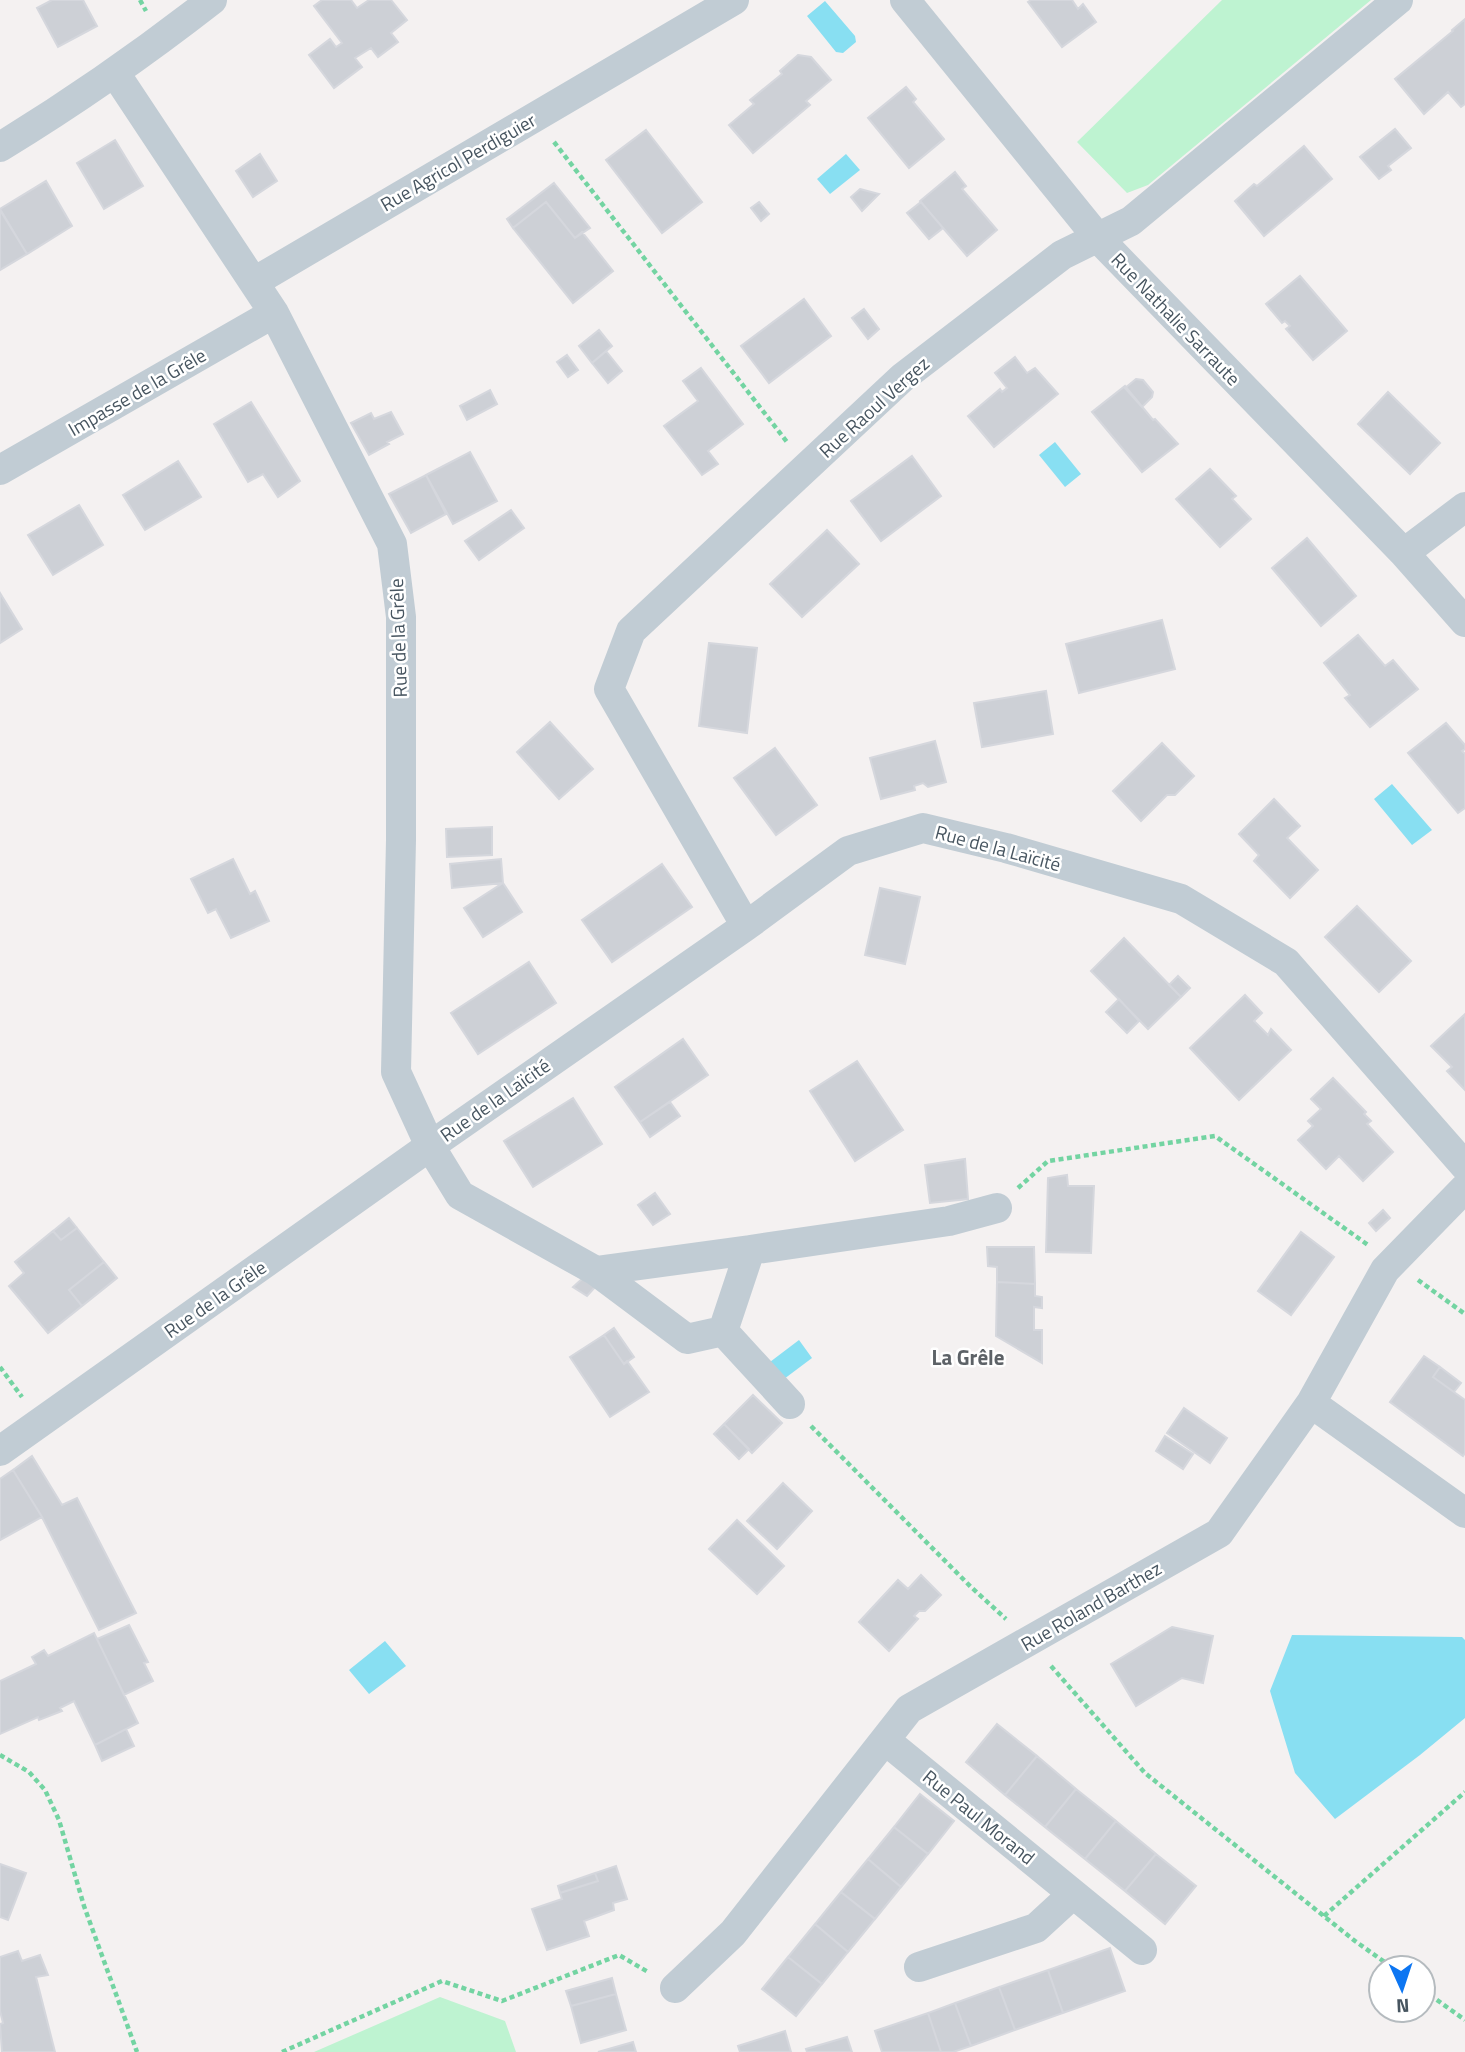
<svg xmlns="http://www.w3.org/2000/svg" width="1465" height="2052" font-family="'Titillium Web',sans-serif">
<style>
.green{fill:#bef3d1}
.water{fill:#88dff2}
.building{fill:#cdd0d6;stroke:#d5d7dd;stroke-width:2}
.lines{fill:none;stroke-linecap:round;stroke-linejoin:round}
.path{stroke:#73d4a2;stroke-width:4.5;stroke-dasharray:5 3.5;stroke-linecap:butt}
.minor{stroke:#c1ccd4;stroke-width:30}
.labels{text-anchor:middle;stroke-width:5;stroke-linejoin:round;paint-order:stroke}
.street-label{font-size:19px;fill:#475560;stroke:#fff}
.neighbourhood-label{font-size:21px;font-weight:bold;fill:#5d6267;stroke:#fff}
</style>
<rect width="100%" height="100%" fill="#f4f1f1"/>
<!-- green -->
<path class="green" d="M1222 0H1371L1148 185 1127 193 1077 142Z
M440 1997 505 2021 516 2052H314Z"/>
<!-- water -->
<path class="water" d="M825 1 855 36 856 42 843 53 836 52 807 16Z
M846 154 860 170 830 194 817 179Z
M1055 442 1081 474 1065 487 1039 455Z
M1392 784 1432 830 1412 845 1374 799Z
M799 1340 812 1358 780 1382 766 1365Z
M1292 1635 1462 1637 1465 1640V1718L1420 1755 1335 1819 1295 1773 1270 1691Z
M385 1641 406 1666 369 1694 349 1670Z"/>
<!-- building -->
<path class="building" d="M52 0H83L97 26 58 47 37 8Z
M322 0H351L357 8 369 0H391L407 20 391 33 398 42 378 57 371 48 355 58 362 67 334 88 309 55 330 39 336 47 342 43 314 6Z
M1031 0H1072L1078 9 1083 4 1096 22 1062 47 1028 2Z
M1465 19V104L1461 107 1448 92 1424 114 1395 79 1453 31 1452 30Z
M798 55 811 57 831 80 806 101 810 105 753 153 729 125 754 104 750 100 782 74 780 71Z
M906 87 916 99 913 102 944 139 909 168 868 118Z
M1395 129 1411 148 1388 166 1391 170 1379 179 1360 157Z
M646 130 702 202 662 233 606 160Z
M115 140 143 186 104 209 77 163Z
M1304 146 1332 179 1264 236 1235 201 1254 184 1257 186Z
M260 154 277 181 253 197 236 171Z
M955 172 966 186 962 189 997 230 967 256 920 201Z
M46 181 72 226 27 254 0 209Z
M554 183 590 228 575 238 546 202 513 228 507 219Z
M860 189 879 194 862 211 851 197Z
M546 202 575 238 582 232 613 271 573 303 513 228Z
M759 202 769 214 761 221 751 208Z
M921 202 943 228 929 239 907 213Z
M0 210 27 254 0 270Z
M1300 276 1347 331 1313 360 1286 329 1290 326 1285 321 1282 323 1266 304Z
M804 299 831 336 769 383 741 346Z
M864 309 879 329 868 339 852 318Z
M599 330 612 346 592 363 579 346Z
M606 351 622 371 608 383 592 363Z
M567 355 578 370 568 377 557 362Z
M1015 357 1027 373 1035 368 1058 394 994 447 968 416 1000 389 1002 392 1007 388 995 373Z
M701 368 743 424 708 451 718 464 702 475 664 426 698 401 683 381Z
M1136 379 1143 380 1153 392 1152 397 1142 407 1125 388Z
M1125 386 1153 420 1155 419 1178 444 1142 472 1092 412Z
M490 390 497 404 467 420 460 406Z
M1388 392 1440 443 1410 474 1358 424Z
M251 402 300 481 278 497 263 474 248 482 214 424Z
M391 412 403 434 387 442 389 444 369 455 351 423 371 413 374 419Z
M470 452 497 501 453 524 426 475Z
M912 456 941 496 881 541 851 501Z
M178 461 201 497 145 530 123 495Z
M1210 469 1236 496 1232 499 1251 519 1220 547 1176 499Z
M426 475 446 514 411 533 389 494Z
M79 505 103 545 53 575 28 535Z
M511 510 524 528 479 560 465 541Z
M827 530 859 564 802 617 770 584Z
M1307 538 1356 596 1321 626 1272 568Z
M0 593 22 629 0 643Z
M1162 620 1175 669 1079 693 1066 644Z
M1358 635 1385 666 1393 660 1418 689 1370 727 1345 698 1350 695 1324 663Z
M709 643 757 648 747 733 699 726Z
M1046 691 1053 734 982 747 974 703Z
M550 722 593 769 559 799 517 752Z
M1446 723 1465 745V749L1462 751 1465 754V808L1458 813 1408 753Z
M935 741 946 782 928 787 923 783 914 786 915 790 881 799 870 758Z
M1162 743 1194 776 1175 795H1167L1141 821 1113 791Z
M775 748 817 805 776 835 734 778Z
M1274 799 1300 826 1287 838 1318 870 1290 898 1254 861 1259 855 1239 834Z
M492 827V855L447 857 446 829Z
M233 859 250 894 255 891 269 921 231 938 216 909 208 913 191 879Z
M501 859 503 883 452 888 450 864Z
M662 864 692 907 612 962 582 920Z
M503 883 522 912 483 937 464 908Z
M880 888 920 897 905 964 865 955Z
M1357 906 1411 961 1379 992 1325 937Z
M1124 938 1181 997 1148 1029 1091 971Z
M529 962 556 1003 478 1054 451 1013Z
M1178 976 1190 988 1181 997 1169 985Z
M1245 995 1262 1013 1254 1021 1268 1035 1271 1029 1291 1050 1239 1100 1190 1048Z
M1119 999 1139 1021 1127 1033 1106 1012Z
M1465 1014V1090L1447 1071 1452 1067 1431 1046Z
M683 1039 708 1075 640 1122 615 1087Z
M857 1061 903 1130 855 1161 810 1091Z
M1333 1078 1366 1112 1364 1114 1371 1121 1367 1124 1393 1152 1363 1181 1339 1156 1326 1169 1298 1140 1313 1126 1308 1121 1321 1109 1311 1099Z
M573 1098 602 1144 533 1187 504 1141Z
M670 1102 680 1116 650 1137 640 1122Z
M965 1159 968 1199 930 1203 925 1165Z
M1067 1175 1068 1186H1094L1091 1253 1046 1252 1048 1178Z
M655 1193 670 1214 653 1225 638 1205Z
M1383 1210 1390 1218 1376 1231 1369 1223Z
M69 1218 77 1228 61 1240 53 1231Z
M77 1228 104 1262 69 1290 82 1306 48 1333 9 1286 24 1273 15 1262 53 1231 61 1240Z
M1301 1232 1334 1257 1291 1315 1258 1291Z
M987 1247H1034L1035 1284 997 1282V1267L988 1266Z
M104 1262 117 1278 82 1306 69 1290Z
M584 1277 597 1285 587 1296 573 1287Z
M997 1282 1035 1284V1296L1042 1297V1308L1034 1307V1330H1042V1363L996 1336Z
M614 1328 634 1357 624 1364 604 1335Z
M604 1335 624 1364 627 1361 649 1392 610 1417 570 1357Z
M1424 1356 1440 1367 1433 1377 1465 1400V1453L1463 1456 1390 1402Z
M1440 1367 1461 1383 1454 1392 1433 1377Z
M753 1395 782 1423 752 1453 724 1424Z
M1184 1408 1227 1438 1210 1463 1167 1433Z
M724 1424 749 1449 739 1459 714 1434Z
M1165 1436 1193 1454 1183 1469 1156 1451Z
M32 1456 62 1505 77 1498 136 1613 99 1630 42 1517 13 1470Z
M13 1470 42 1517 0 1540V1479Z
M783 1483 812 1511 777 1549 747 1521Z
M737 1520 784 1566 757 1594 709 1549Z
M921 1575 941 1595 925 1611H919L914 1616 918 1619 889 1651 859 1622 898 1580 908 1589Z
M129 1625 148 1662 144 1663 153 1681 124 1695 97 1639Z
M1172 1627 1213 1636 1203 1683 1182 1678 1136 1706 1111 1664Z
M94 1633 138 1723 95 1745 74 1701 60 1708 62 1711 39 1720 38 1717 0 1734V1681L36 1664 32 1657 44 1650 48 1656Z
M997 1724 1037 1756 1005 1795 966 1762Z
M126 1729 134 1746 102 1761 95 1745Z
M1037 1756 1076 1789 1045 1827 1005 1795Z
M1076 1789 1116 1821 1085 1859 1045 1827Z
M920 1794 954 1821 928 1854 894 1827Z
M1116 1821 1156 1854 1125 1891 1085 1859Z
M894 1827 928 1854 901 1887 868 1859Z
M1156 1854 1196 1886 1165 1924 1125 1891Z
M868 1859 901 1887 875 1919 841 1892Z
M0 1864 26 1873 8 1920 0 1917Z
M616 1866 627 1899 613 1903 614 1910 584 1921 589 1936 547 1950 532 1909 562 1899 560 1893 598 1881 595 1873Z
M595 1873 598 1881 560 1893 558 1886Z
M841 1892 875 1919 848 1952 815 1924Z
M815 1924 848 1952 822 1984 788 1957Z
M1110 1948 1125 1991 1063 2013 1048 1970Z
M18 1951 22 1961 40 1955 48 1975 36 1977 55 2052H2L0 2024 3 2023 0 2011V1957Z
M788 1957 822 1984 796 2016 762 1989Z
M1048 1970 1063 2013 1015 2030 999 1987Z
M612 1978 616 1994 571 2006 566 1991Z
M999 1987 1015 2030 971 2046 955 2003Z
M616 1994 626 2030 581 2043 571 2006Z
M955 2003 971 2046 953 2052H941L928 2013Z
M928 2013 941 2052H882L875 2031Z
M785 2031 791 2052H740L738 2046Z
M847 2037 852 2052H807L806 2049Z
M633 2042 636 2052H598Z"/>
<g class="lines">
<!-- path -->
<path class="path" d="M140 0 146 11
M554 142 787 442
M1018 1188 1048 1161 1215 1136 1368 1245
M1418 1280 1465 1314
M0 1367 22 1397
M811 1426 971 1587 1006 1619
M1051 1666 1145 1773 1355 1941 1393 1968
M0 1755 29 1772 45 1790 59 1820 84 1906 137 2052
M1324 1916 1465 1792
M1423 1990 1465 2020
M282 2052 442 1981 502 2001 619 1955 648 1972"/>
<!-- minor -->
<path class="minor" d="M905 0 1098 238 1404 553 1465 622
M0 147C74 102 144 53 212 0
M254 282 734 0
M0 470 274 313
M1404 553 1465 507
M746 926 609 689 631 631 902 378 1062 255 1131 221 1398 0
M750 1250 949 1221 997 1208
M596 1271 750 1250 723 1331
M1311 1403 1465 1513
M790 1404 723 1331 687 1339 596 1271 460 1195 430 1146 746 926 848 851 923 828 1006 848 1181 899 1286 962 1465 1166
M0 1451 430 1146 396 1072 401 840V617L392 544 274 313 115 73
M885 1740 1142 1950
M919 1967 1036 1928 1073 1894
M675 1988 733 1933 909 1709 1219 1533 1311 1403 1385 1270 1465 1188"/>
</g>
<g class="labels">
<!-- street labels -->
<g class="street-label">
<text transform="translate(458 162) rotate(-30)" y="7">Rue Agricol Perdiguier</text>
<text transform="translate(1176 319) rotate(46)" y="7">Rue Nathalie Sarraute</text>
<text transform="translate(137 392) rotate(-30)" y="7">Impasse de la Grêle</text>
<text transform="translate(874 407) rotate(-42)" y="7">Rue Raoul Vergez</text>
<text transform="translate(398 638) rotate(-92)" y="7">Rue de la Grêle</text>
<text transform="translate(998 848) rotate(15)" y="7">Rue de la Laïcité</text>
<text transform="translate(495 1100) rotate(-35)" y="7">Rue de la Laïcité</text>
<text transform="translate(215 1299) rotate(-35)" y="7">Rue de la Grêle</text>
<text transform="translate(1091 1606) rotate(-30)" y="7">Rue Roland Barthez</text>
<text transform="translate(979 1817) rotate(39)" y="7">Rue Paul Morand</text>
</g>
<!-- neighbourhood labels -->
<g class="neighbourhood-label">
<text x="968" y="1365">La Grêle</text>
</g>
</g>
<!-- north arrow -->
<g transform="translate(1402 1989) rotate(177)"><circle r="33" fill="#ffffff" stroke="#b5bbbf" stroke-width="2"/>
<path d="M0-5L12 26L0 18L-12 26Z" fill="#0d76f2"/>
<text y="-10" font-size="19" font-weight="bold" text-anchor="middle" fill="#475560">N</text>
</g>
</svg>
